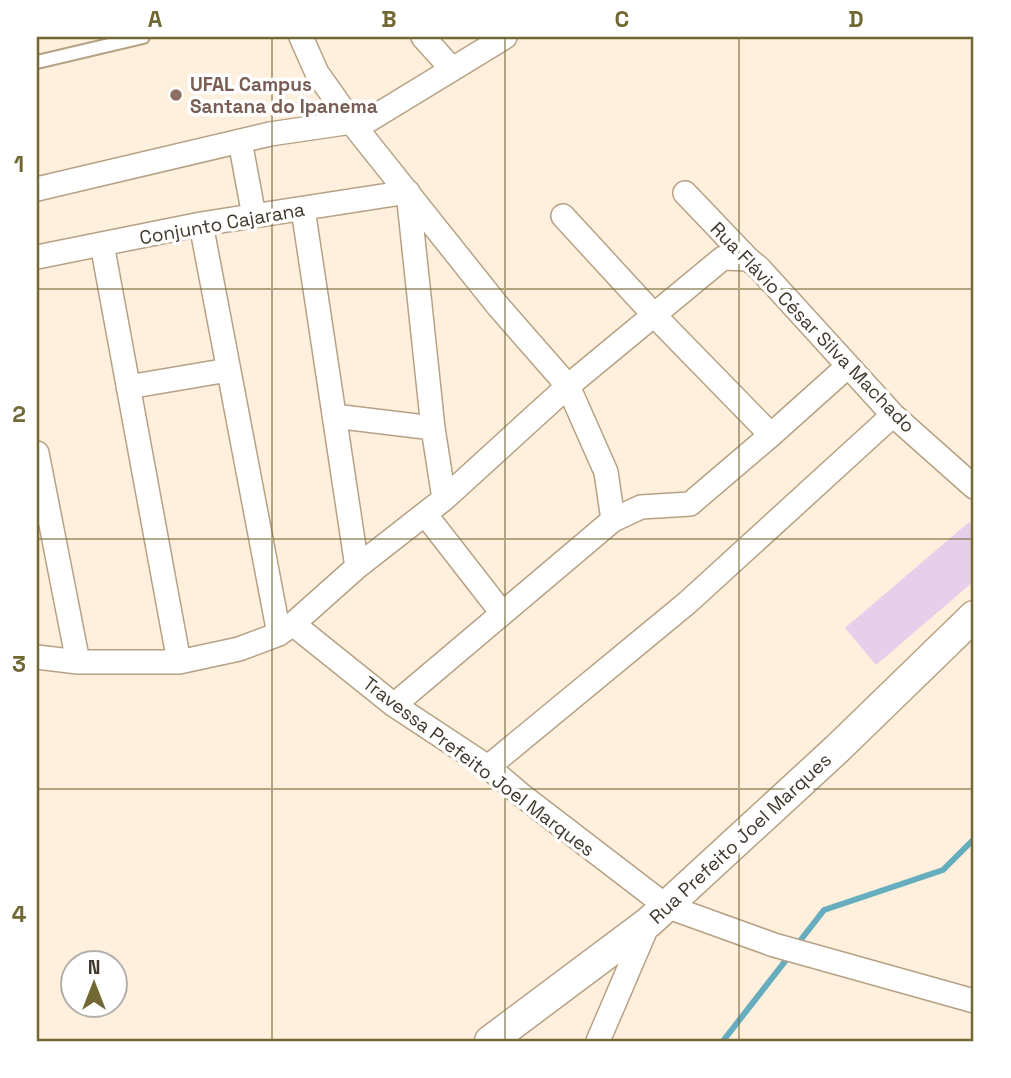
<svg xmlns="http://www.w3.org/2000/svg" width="1011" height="1078" font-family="'Space Grotesk',sans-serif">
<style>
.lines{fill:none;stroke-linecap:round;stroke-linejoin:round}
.stream{stroke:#66adc0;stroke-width:6}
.building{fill:#e7ceeb}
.service-casing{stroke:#b7a184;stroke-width:16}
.minor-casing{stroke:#b7a184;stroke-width:26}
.tertiary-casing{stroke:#b7a184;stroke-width:33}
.service{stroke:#fff;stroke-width:12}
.minor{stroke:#fff;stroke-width:23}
.tertiary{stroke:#fff;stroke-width:30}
.grid{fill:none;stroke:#716834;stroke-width:2;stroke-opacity:0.55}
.education-dot{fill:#8d6e63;stroke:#fff;stroke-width:2.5}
.labels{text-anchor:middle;stroke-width:7;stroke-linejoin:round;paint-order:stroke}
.education-label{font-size:19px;font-weight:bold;fill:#785e54;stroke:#fff;text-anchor:start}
.street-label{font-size:19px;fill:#41382c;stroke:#fff}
.neatline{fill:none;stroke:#716834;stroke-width:2.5}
.grid-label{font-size:23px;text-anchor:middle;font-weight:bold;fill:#716834}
</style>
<rect width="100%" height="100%" fill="#fef0dd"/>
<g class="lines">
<!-- stream -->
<path class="stream" d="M796 946 824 910 943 870 974 839
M723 1041 790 955"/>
</g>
<!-- building -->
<path class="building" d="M969 522 974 528V581L876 665 845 628Z"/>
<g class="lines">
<defs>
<path id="service" d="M37 62 143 37"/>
<path id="minor" d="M301 37 317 73 356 128 498 306 568 386 606 472 613 520 394 705
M423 37 452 69
M356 128 505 37
M240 141 254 216
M37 189 270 134 352 122
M685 193 748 259 759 268 893 415 974 487
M303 209 357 567
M563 216 654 315 771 435
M201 224 279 634
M102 244 179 662
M37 257 201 224 408 192 433 428 444 499
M128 387 228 370
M334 416 433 428
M37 453 78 662
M425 514 502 613
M613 520 641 507 690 504 771 435 848 366
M293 624 394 705 488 767 520 794 666 906 774 945 974 1001
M37 657 78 662H179L239 649 279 634 293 624 357 567 444 499 568 386 723 258 748 259
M488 767 687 603 893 415
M598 1041 649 922"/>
<path id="tertiary" d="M490 1041 649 922 837 749 974 616"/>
</defs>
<!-- service casing -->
<use href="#service" class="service-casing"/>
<!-- minor casing -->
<use href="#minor" class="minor-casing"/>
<!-- tertiary casing -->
<use href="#tertiary" class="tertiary-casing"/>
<!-- service -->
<use href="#service" class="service"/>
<!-- minor -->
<use href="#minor" class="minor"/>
<!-- tertiary -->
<use href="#tertiary" class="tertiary"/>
</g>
<!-- grid -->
<path class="grid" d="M272 37V1041M505 37V1041M739 37V1041M37 289H974M37 539H974M37 789H974"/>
<!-- markers -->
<circle class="education-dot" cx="176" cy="95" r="7"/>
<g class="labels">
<!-- education labels -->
<g class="education-label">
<text x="190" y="91">UFAL Campus<tspan x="190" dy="22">Santana do Ipanema</tspan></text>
</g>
<!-- street labels -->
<g class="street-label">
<text transform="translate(222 223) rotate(-10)" y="7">Conjunto Cajarana</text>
<text transform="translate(813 327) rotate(46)" y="7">Rua Flávio César Silva Machado</text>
<text transform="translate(479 766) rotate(37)" y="7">Travessa Prefeito Joel Marques</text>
<text transform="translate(740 838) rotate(-43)" y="7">Rua Prefeito Joel Marques</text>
</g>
</g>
<!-- border -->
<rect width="1011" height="1078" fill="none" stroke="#ffffff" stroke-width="77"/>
<!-- north arrow -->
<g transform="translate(94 984)"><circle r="33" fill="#ffffff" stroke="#b3afab" stroke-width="2"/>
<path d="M0-5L12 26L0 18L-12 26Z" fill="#716834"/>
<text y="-10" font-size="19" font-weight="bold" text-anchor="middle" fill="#41382c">N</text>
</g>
<rect x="38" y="38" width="934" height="1002" class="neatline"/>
<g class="grid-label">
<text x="155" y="27">A</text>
<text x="389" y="27">B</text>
<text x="622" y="27">C</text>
<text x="856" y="27">D</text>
<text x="19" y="172">1</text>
<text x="19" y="422">2</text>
<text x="19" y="672">3</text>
<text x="19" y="922">4</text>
</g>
</svg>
